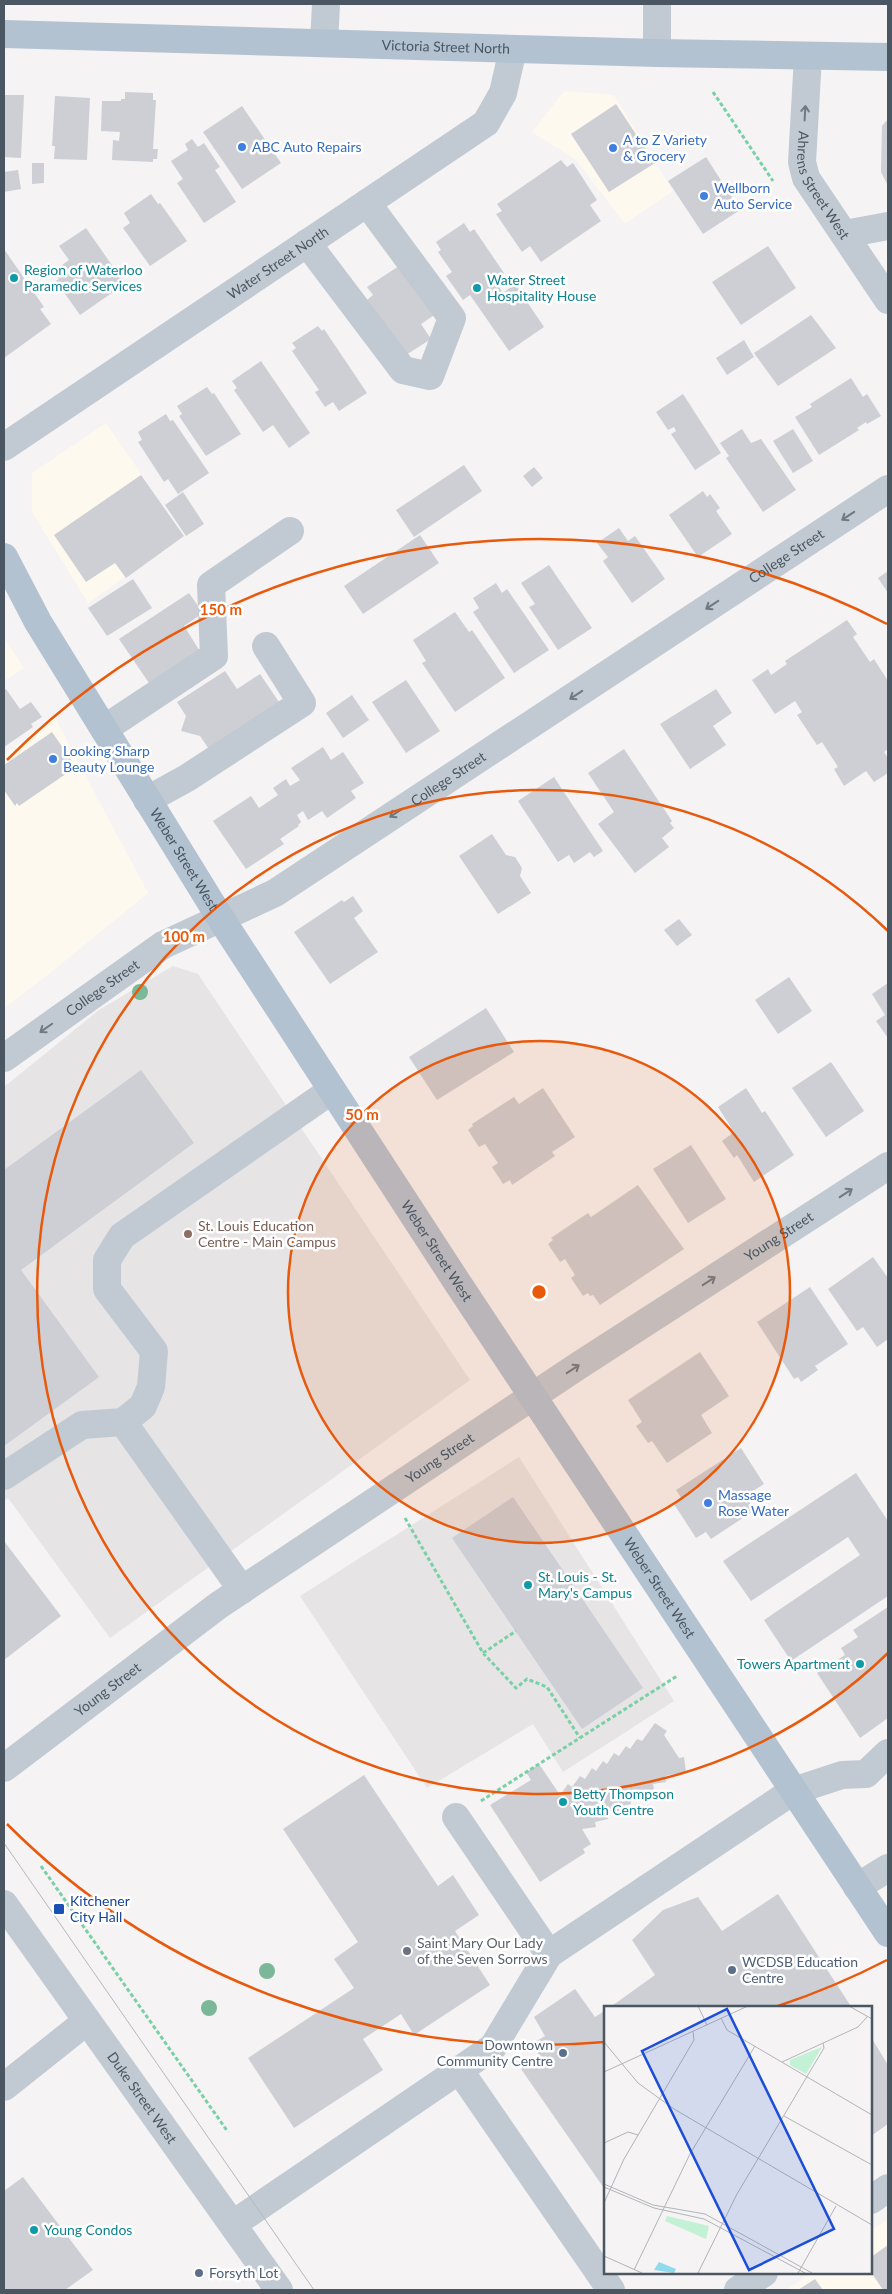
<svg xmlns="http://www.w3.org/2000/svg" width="892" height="2294" font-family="Lato,sans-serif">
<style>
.commercial{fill:#fdf9ef}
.education{fill:#e6e4e5}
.building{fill:#cdcfd5}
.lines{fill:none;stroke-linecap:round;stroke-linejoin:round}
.path{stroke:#7ad0a6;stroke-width:3;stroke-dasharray:4 2.5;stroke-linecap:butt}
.minor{stroke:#c1cad2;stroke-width:28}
.major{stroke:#b3c2d1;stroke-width:28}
.tram{stroke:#b5b8bd;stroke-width:1}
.tree{fill:#7bb799}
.oneway{stroke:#6e7983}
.ring{fill:none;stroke:#e8590c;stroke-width:2.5}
.shop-dot{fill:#3f7fe0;stroke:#fff;stroke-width:2}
.culture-dot{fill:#0f9aa8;stroke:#fff;stroke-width:2}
.education-dot{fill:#8d6e63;stroke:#fff;stroke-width:2}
.transit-dot{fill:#1a4fb4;stroke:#fff;stroke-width:2}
.worship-dot{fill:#6b7280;stroke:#fff;stroke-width:2}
.service-dot{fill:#5c6f8a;stroke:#fff;stroke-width:2}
.labels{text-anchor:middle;stroke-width:5;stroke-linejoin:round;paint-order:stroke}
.street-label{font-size:14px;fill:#4a5661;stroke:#fff}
.shop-label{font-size:14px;fill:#366cbe;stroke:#fff;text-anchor:start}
.culture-label{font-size:14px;fill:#0d838f;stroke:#fff;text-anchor:start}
.education-label{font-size:14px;fill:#785e54;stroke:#fff;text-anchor:start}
.transit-label{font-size:14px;fill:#164399;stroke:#fff;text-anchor:start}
.worship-label{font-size:14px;fill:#5b616d;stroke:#fff;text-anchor:start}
.service-label{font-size:14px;fill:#4e5e75;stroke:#fff;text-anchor:start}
.inset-road{fill:none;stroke:#b1b4b9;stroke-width:1}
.view{fill:#1d4ed8;fill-opacity:0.15;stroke:#1d4ed8;stroke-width:2.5}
.inset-edge{fill:none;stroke:#4a5661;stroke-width:2.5}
.centre{fill:#e8590c;stroke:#fff;stroke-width:2.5}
.ring-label{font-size:15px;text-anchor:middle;font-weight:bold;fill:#e8590c;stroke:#fff;stroke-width:5;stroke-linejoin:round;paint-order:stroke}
</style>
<rect width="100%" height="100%" fill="#f5f3f3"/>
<!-- commercial -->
<path class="commercial" d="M564 91 614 95 673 191 625 224 576 160 532 132Z
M106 423 184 536 88 603 32 512V473Z
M4 637 24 668 4 681Z
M55 718 148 893 49 974 4 1008V755Z
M888 2219V2290H786L811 2273H871V2231Z"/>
<!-- education -->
<path class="education" d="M173 966 198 974 470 1380 110 1638 8 1498 4 1501V1087L99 1010Z
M519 1457 674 1701 563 1772 533 1724 427 1788 300 1596Z"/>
<!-- building -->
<path class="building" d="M125 92 153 93V100H156L153 149H158L157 159H153V162L112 160 113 140 119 141 120 132 101 131 102 101H121V99H125Z
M4 95H24L21 158 4 157Z
M55 96 90 98 87 160 54 159 55 146H52Z
M616 104 655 163 609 192 571 134Z
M242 106 281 163 242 189 203 132Z
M888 119V186L881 172 882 126Z
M192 139 198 147 204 143 220 167 215 170 236 202 204 223 177 183 183 179 171 161 188 150 185 144Z
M706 157 740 210 703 234 668 181Z
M561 160 567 167 573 163 597 200 590 205 601 221 541 262 530 246 522 252 496 214 502 211 497 204Z
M32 163H44V183L32 184Z
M18 170 21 189 4 192V172Z
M151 194 158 204 160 203 187 241 150 266 123 228 130 223 124 213Z
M464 223 470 232 474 229 504 273 494 279 503 293 515 284 544 327 509 351 470 295 463 300 446 276 452 272 438 252 441 250 436 242Z
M86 228 125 284 80 315 56 281 59 279 54 271 69 260 59 246Z
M768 246 796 288 741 325 712 282Z
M4 249 44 307 40 309 51 324 4 358Z
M405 262 442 310 421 324 431 339 406 355 367 300 373 295 367 287Z
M811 315 836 348 778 386 754 353Z
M318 326 322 331 324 329 367 393 339 411 333 402 325 407 315 392 319 390 292 351 296 348 292 343Z
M744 340 754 357 727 375 716 358Z
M261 361 310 433 289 448 273 425 263 432 234 390 237 388 232 381Z
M851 378 863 397 867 394 881 416 867 424 866 422 857 428 859 430 819 455 795 417 812 407 810 404Z
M207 387 212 394 214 393 241 434 206 456 179 416 182 414 177 406Z
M683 394 721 453 695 470 671 434 676 431 674 427 668 430 656 412Z
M166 414 170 421 173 420 209 473 178 494 168 479 164 482 138 442 142 440 138 432Z
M742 429 751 443 761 439 796 490 763 512 726 458 729 456 720 443Z
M793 429 813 461 793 473 773 441Z
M464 465 482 491 414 537 396 510Z
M534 467 543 478 532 487 523 476Z
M141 475 184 536 126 578 115 563 86 582 54 535Z
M703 491 707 497 710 494 720 508 716 511 732 534 698 557 669 515Z
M183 492 204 524 186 536 165 505Z
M619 528 628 541 635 536 665 579 632 603 603 561 608 557 597 543Z
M420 535 439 563 363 614 344 586Z
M549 565 592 628 558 650 529 607 535 604 521 583Z
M888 571V593L878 578Z
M133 579 152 608 107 636 88 608Z
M496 583 502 593 507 589 549 650 514 673 473 612 479 608 473 598Z
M189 593 203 613 184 626 201 653 151 686 119 639Z
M455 612 469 632 472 630 505 678 455 712 422 663 426 661 413 640Z
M847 620 857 634 853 637 870 662 874 659 888 681V749L884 752 888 758V773L874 782 866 771 844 786 834 769 838 767 822 742 817 745 797 715 802 712 795 701 775 714 752 680 768 669 771 675 787 664 785 661Z
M225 671 237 689 260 674 281 705 211 752 200 736 181 731 186 716 177 702Z
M406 680 440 731 406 753 372 702Z
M6 689 20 709 31 702 42 717 31 724 33 727 4 747V690Z
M716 689 732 713 713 726 726 745 690 769 660 724Z
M352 695 369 720 343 738 326 713Z
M52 732 76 767 19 806 17 803 15 806 4 790V765Z
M323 747 331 760 343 752 364 783 351 791 356 798 327 818 322 811 308 820 303 811 297 815 301 822 298 825 299 826 280 839 284 844 246 869 213 821 251 796 259 808 278 795 273 788 286 779 290 786 300 780 291 768Z
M624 749 672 821 670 823 674 828 662 838 669 847 635 873 598 824 614 812 588 773Z
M554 777 603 851 594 857 590 852 574 863 569 855 558 862 518 801Z
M492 834 506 855 515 857 522 868 520 876 531 893 498 914 459 856Z
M353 896 363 911 354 918 378 952 330 984 294 932 342 900 344 902Z
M679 919 692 935 677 946 664 930Z
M789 977 812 1011 778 1034 755 1000Z
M888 983V1038L876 1021 885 1015 872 994Z
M486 1008 514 1052 437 1100 409 1057Z
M831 1062 864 1111 826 1137 792 1088Z
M141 1070 194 1143 21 1270 99 1377 4 1446V1170Z
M543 1088 575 1137 552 1152 555 1156 512 1185 510 1180 503 1184 492 1167 498 1163 485 1144 479 1147 468 1130 473 1126 472 1124 514 1097 519 1104Z
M746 1088 762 1113 765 1111 794 1155 754 1182 737 1155 734 1158 722 1141 734 1132 718 1107Z
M691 1145 726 1199 688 1223 653 1169Z
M638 1185 684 1249 600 1305 593 1295 590 1296 588 1293 583 1296 571 1278 575 1275 565 1259 560 1262 548 1244 553 1240 551 1238 588 1213 591 1217Z
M873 1257 888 1278V1339L877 1347 863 1327 857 1331 828 1289Z
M810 1287 848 1344 815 1366 818 1370 801 1382 798 1377 794 1379 757 1322Z
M700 1352 729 1396 701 1415 712 1433 667 1463 652 1441 648 1443 636 1426 642 1422 628 1400Z
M741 1448 764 1484 745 1496 755 1510 711 1539 706 1532 696 1538 674 1504 682 1499 676 1490Z
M856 1473 888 1521V1596L791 1661 764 1620 860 1555 848 1537 751 1601 723 1561Z
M513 1497 643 1688 582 1729 452 1538Z
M4 1541 61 1616 4 1660Z
M888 1607V1718L860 1738 817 1673 845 1655 841 1648 858 1637 853 1630Z
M655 1723 667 1731 664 1735 679 1758 684 1757 686 1772 665 1776 666 1782 653 1784 654 1789 642 1792 643 1796 630 1799 631 1804 619 1807 620 1811 607 1814 608 1819 595 1822 596 1827 582 1829 591 1844 583 1849 585 1853 540 1882 490 1805 531 1780 526 1772 539 1764 560 1795 568 1784 572 1787 580 1776 585 1779 592 1768 596 1771 603 1761 607 1764 614 1753 619 1756 626 1746 630 1749 637 1739 642 1741Z
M364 1775 438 1886 453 1875 479 1915 455 1931 490 1985 414 2035 401 2014 363 2039 383 2070 294 2128 248 2058 354 1988 334 1959 358 1942 283 1829Z
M778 1894 852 2008H609L655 1975 632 1940 663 1910 698 1897 722 1931Z
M575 1989 595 2017 606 2010V2191L521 2069 540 2056 532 2044 545 2036 534 2017Z
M871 2037 888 2065V2124L871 2136Z
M23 2177 93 2270 65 2290H4V2191Z
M888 2245V2290H883L871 2272V2257Z
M815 2279 823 2290H798Z"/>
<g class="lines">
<!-- path -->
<path class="path" d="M713 92 773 181
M405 1518 483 1653 516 1688 527 1679 547 1687 580 1738
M483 1653 516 1631
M481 1801 677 1676
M41 1866 228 2132"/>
<!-- minor -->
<g class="minor">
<path d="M324 43 326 4"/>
<path d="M657 53V4"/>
<path id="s1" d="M808 56 802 162 806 178 888 300"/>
<path d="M845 234 888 226"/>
<path d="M307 243 403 370 430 376 452 318 367 203"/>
<path id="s2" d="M4 447 486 123 503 93 513 49"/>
<path d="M104 729 214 656 211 585 290 531"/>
<path d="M147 800 187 778 302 703 266 646"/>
<path id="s3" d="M4 1058 163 945 275 893 888 489"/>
<path d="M123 1422 242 1590"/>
<path d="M4 1476 82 1425 123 1422 143 1406 151 1387 154 1351 107 1289V1260L122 1236 332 1090"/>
<path id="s4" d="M4 1768 219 1605 578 1366 888 1166"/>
<path d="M456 1817 549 1954"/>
<path d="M857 1887 888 1868"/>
<path id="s5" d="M4 1904 279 2290"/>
<path d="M460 2071 611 2290"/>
<path d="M4 2087 87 2021"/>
<path d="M871 2200 888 2188"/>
<path d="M233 2224 493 2047 549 1954 793 1791 842 1775 866 1774 888 1753"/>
<path d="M738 2290 764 2273"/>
</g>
<!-- major -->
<g class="major">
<path id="s6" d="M4 34 657 53 888 57"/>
<path id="s7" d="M4 557 38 622 221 919 455 1279 888 1933"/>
</g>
<!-- tram -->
<path class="tram" d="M4 1843 314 2290"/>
</g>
<!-- trees -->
<g class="tree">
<circle cx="140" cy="992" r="8"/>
<circle cx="267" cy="1971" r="8"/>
<circle cx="209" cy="2008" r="8"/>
</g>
<!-- one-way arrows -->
<defs><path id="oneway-shaft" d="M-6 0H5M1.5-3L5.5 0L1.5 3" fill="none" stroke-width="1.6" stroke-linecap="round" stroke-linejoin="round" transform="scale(1.25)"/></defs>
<g class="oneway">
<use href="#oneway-shaft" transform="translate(805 113) rotate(-87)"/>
<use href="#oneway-shaft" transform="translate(848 516) rotate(147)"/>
<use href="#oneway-shaft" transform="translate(712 605) rotate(147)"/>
<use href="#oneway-shaft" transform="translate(576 695) rotate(147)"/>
<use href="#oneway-shaft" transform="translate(396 813) rotate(147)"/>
<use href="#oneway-shaft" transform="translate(46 1028) rotate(145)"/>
<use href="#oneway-shaft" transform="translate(846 1193) rotate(-33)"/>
<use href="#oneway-shaft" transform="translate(709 1281) rotate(-33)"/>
<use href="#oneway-shaft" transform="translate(573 1369) rotate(-33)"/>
</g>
<!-- distance rings -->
<circle cx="539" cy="1292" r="251" fill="#e8590c" fill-opacity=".12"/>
<g class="ring">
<circle cx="539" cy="1292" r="251"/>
<path d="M888 1653A502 502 0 1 1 888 931"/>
<path d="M887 1960A753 753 0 0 1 778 2006M605 2042A753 753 0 0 1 7 1824M7 760A753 753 0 0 1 887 624"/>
</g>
<!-- markers -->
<g class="shop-dot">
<circle cx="242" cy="147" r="5"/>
<circle cx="613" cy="148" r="5"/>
<circle cx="704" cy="196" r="5"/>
<circle cx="53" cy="759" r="5"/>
<circle cx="708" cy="1503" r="5"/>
</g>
<g class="culture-dot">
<circle cx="14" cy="278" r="5"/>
<circle cx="477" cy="288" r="5"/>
<circle cx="528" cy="1585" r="5"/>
<circle cx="860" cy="1664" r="5"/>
<circle cx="563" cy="1802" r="5"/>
<circle cx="34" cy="2230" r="5"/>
</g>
<circle class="education-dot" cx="188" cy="1234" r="5"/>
<rect class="transit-dot" x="53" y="1903" width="12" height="12" rx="2.5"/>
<circle class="worship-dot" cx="407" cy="1951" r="5"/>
<g class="service-dot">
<circle cx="732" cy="1970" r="5"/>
<circle cx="563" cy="2053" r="5"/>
<circle cx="199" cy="2273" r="5"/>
</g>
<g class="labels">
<!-- street labels -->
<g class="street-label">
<text dy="5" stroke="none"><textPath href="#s6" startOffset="442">Victoria Street North</textPath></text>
<text dy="5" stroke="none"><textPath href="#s1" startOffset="135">Ahrens Street West</textPath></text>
<text dy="5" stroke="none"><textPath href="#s2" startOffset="330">Water Street North</textPath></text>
<text dy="5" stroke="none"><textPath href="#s3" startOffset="931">College Street</textPath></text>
<text dy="5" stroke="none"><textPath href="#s3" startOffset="526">College Street</textPath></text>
<text dy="5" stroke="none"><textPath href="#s7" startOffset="352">Weber Street West</textPath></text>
<text dy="5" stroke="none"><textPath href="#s3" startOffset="121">College Street</textPath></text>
<text dy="5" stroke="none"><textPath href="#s4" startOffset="940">Young Street</textPath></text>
<text dy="5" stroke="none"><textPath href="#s7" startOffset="818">Weber Street West</textPath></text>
<text dy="5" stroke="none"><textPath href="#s4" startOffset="535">Young Street</textPath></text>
<text dy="5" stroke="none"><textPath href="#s7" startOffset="1222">Weber Street West</textPath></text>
<text dy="5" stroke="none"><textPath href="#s4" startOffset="130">Young Street</textPath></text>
<text dy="5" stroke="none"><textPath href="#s5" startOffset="238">Duke Street West</textPath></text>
</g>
<!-- shop labels -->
<g class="shop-label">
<text x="623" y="145">A to Z Variety<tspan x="623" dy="16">&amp; Grocery</tspan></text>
<text x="252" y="152">ABC Auto Repairs</text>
<text x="714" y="193">Wellborn<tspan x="714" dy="16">Auto Service</tspan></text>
<text x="63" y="756">Looking Sharp<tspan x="63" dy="16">Beauty Lounge</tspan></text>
<text x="718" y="1500">Massage<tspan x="718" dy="16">Rose Water</tspan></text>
</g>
<!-- culture labels -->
<g class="culture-label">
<text x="24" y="275">Region of Waterloo<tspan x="24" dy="16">Paramedic Services</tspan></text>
<text x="487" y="285">Water Street<tspan x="487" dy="16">Hospitality House</tspan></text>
<text x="538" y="1582">St. Louis - St.<tspan x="538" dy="16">Mary's Campus</tspan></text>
<text x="850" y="1669" text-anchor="end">Towers Apartment</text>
<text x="573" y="1799">Betty Thompson<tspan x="573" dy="16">Youth Centre</tspan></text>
<text x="44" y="2235">Young Condos</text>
</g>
<!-- education labels -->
<g class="education-label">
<text x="198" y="1231">St. Louis Education<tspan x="198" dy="16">Centre - Main Campus</tspan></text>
</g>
<!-- transit labels -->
<g class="transit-label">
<text x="70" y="1906">Kitchener<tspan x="70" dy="16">City Hall</tspan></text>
</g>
<!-- worship labels -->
<g class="worship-label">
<text x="417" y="1948">Saint Mary Our Lady<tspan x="417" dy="16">of the Seven Sorrows</tspan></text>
</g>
<!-- service labels -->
<g class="service-label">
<text x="742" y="1967">WCDSB Education<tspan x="742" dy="16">Centre</tspan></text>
<text x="553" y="2050" text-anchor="end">Downtown<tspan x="553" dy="16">Community Centre</tspan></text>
<text x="209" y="2278">Forsyth Lot</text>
</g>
</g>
<!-- overview -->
<g transform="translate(604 2006)">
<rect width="268" height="268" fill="#f5f3f3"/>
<path d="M218 41 202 68 186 59V54ZM63 210 105 220 102 233 61 215Z" fill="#c3f1d5"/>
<path d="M55 256 72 263 70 267 50 264Z" fill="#90daee"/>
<path class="inset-road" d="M94 0 103 19M245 0 268 13M117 12 123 24 268 109M0 36 34 77 70 103 268 219M178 56 254 21 263 11M0 66 144 0M180 110 268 159M0 137 24 126 34 129M0 178 49 199 101 208 208 267M0 181 50 202 100 213 201 267M0 197 20 153 90 34 89 25M0 250 38 267M30 264 86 148 151 40M94 267 133 188 220 42 219 37M194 267 232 200"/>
<path class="view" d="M123 3 230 223 145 264 38 45Z"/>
<rect width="268" height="268" class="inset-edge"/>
</g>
<circle cx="539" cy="1292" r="8" class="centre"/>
<g class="ring-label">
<text x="221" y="615">150 m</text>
<text x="184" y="942">100 m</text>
<text x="362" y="1120">50 m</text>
</g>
<!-- border -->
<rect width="892" height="2294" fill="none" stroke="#4a5661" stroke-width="10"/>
</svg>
